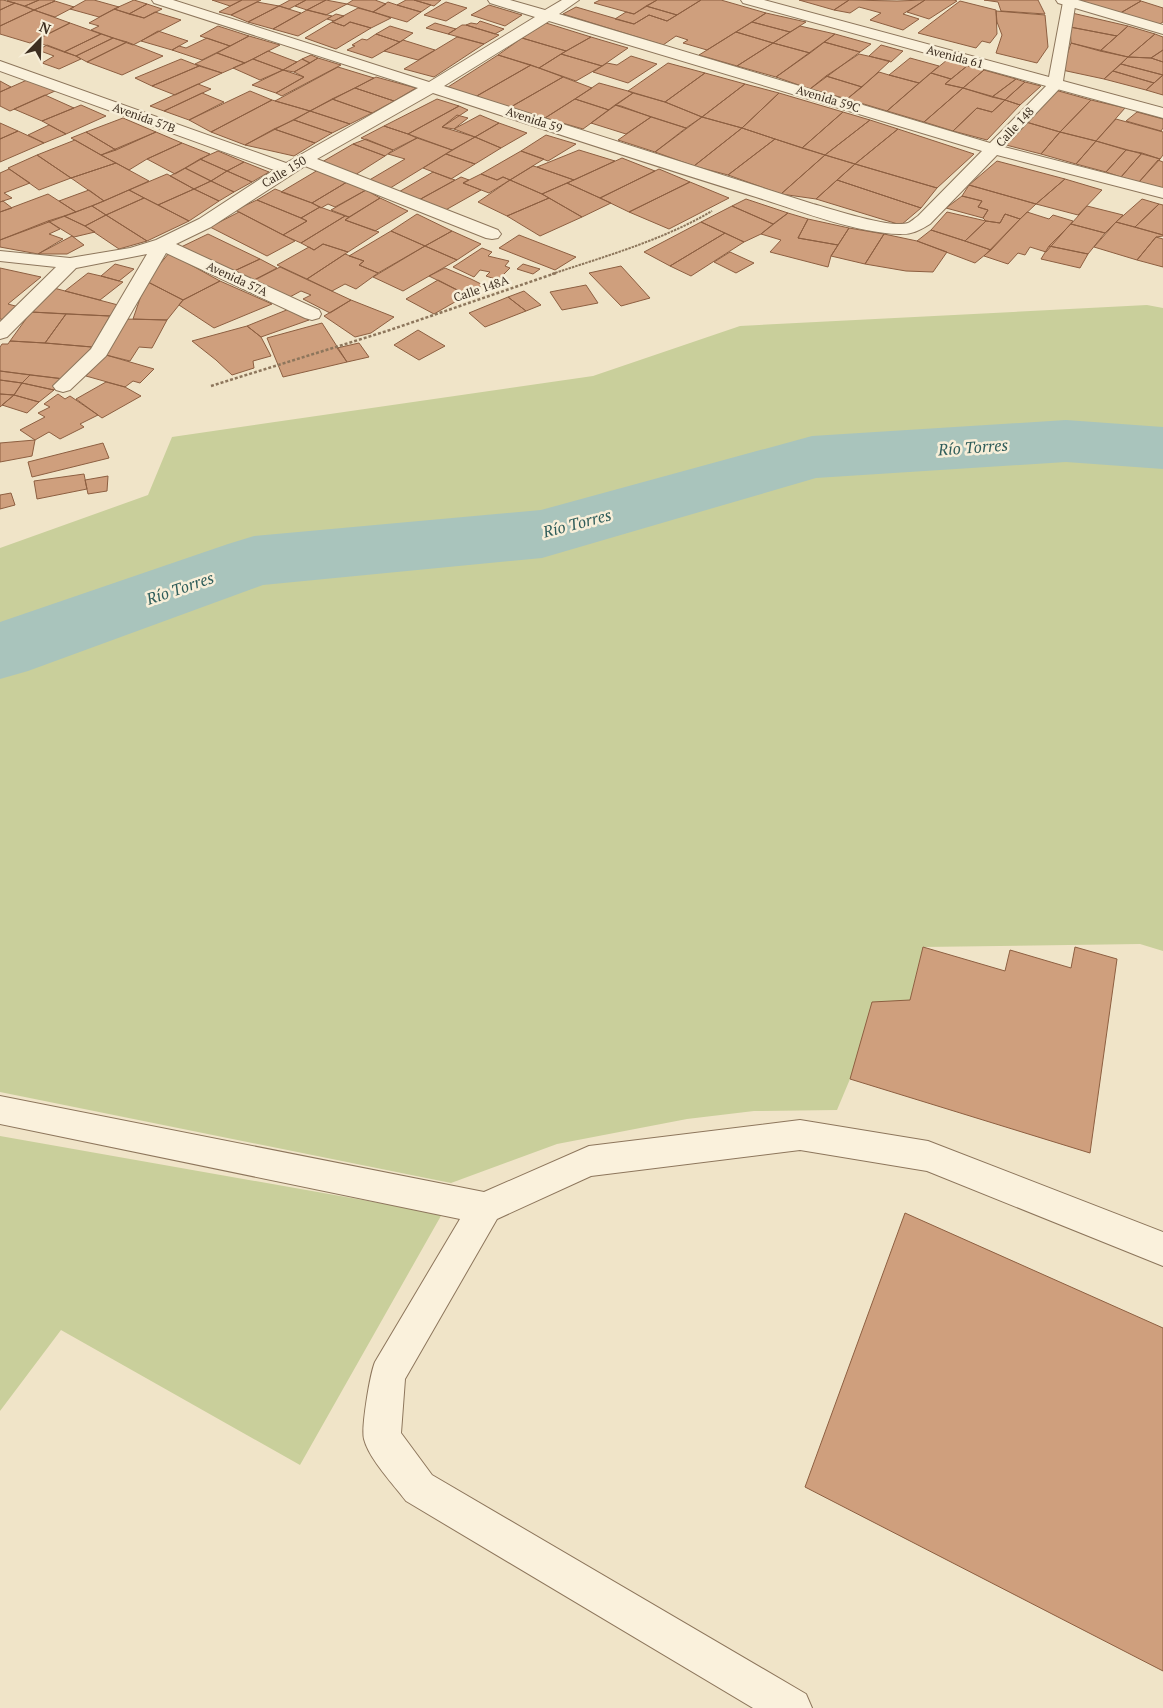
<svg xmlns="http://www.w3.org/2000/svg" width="1163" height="1708" font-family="'PT Serif',serif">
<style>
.green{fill:#c9cf9b}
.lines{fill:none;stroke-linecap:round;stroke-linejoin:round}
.river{fill:#a9c4bc;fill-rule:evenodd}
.building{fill:#cf9f7d;stroke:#8d5f41}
.lane-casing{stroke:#8d765c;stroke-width:2}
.street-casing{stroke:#8d765c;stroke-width:2}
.path-far1{stroke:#8d765c;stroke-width:2;stroke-dasharray:2.5 1;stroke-linecap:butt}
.path{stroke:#8d765c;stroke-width:2.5;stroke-dasharray:3 2;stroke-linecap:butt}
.lane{fill:#faf1dc;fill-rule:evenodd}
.street{fill:#faf1dc;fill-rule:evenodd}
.labels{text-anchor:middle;stroke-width:5;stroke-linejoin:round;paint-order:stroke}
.far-street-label{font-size:12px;fill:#3d2e20;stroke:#f7eed8}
.water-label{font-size:16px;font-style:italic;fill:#2f5d5a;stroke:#f7eed8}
</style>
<rect width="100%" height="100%" fill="#f0e4c8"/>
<!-- green -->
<path class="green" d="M1147 305 1163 308V951L1140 944 923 947 910 1000 850 1079 837 1110 754 1111 687 1119 557 1144 451 1183 0 1092V548L148 495 172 437 593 376 740 326Z
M0 1136 442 1214 300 1465 61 1330 0 1411Z"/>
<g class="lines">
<!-- river -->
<path class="river" d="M1066 420 1163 427V469L1066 462 816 478 542 558 263 585 28 671 0 679V622L228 544 254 536 541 510 812 436Z"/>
</g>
<!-- building -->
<path class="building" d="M0 0H3L15 3 0 10Z
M9 0H39L25 6 7 1Z
M39 0H53L55 1 34 10 25 6Z
M86 0H94L119 7 99 17 70 9Z
M134 0 147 4 129 14 114 9Z
M212 0H242L230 6Z
M242 0H261L231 15 219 12Z
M290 0H306L289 9 279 6Z
M306 0H326L307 10 295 6Z
M326 0 347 4 326 15 307 10Z
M353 0H375L386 4 373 12 347 4Z
M406 0H414L431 5 421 12 397 5Z
M414 0H441L434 6Z
M600 0H657L634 14 594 3Z
M657 0H701L677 15 646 6Z
M701 0H721L766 13 707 50 683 43 688 40 676 36 663 45 563 14 576 7 634 24 649 15 667 21Z
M799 0H849L834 10Z
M849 0 897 1 925 0 903 14 919 19 903 30 870 20 881 13 859 7 850 13 834 10Z
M925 0H954L957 1 929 19 907 12Z
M984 0H1038L1045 14 1001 11 998 2Z
M1081 0H1139L1141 1 1117 15 1076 2Z
M55 1 74 7 55 17 34 10Z
M960 1 996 10 997 34 990 43 982 41 976 48 918 33Z
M1141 1 1163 8V22L1158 25 1117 15Z
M257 2 279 6 248 22 231 15Z
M388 2 397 5 421 12 407 22 373 12Z
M446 2 467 8 446 21 424 15Z
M15 3 34 10 0 26V10Z
M147 4 162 9 144 18 129 14Z
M489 5 522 15 505 26 471 15Z
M279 6 301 13 273 29 248 22Z
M646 6 677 15 667 21 649 15 634 24 615 19 626 12 634 14Z
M358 8 373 12 391 18 371 28 350 22 344 26 332 22Z
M114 9 144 18 155 12 181 20 133 45 91 30 99 26 89 23Z
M34 10 70 23 30 43 0 34V26Z
M307 10 332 16 298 36 273 29Z
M996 11 1045 15 1048 47 1037 63 996 53 1002 35 997 22Z
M766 13 806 22 790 32 752 22Z
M1072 13 1128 26 1117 36 1070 27Z
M336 14 344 16 334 21 327 19Z
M480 21 504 29 495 34 466 25 471 23 477 24Z
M332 22 344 26 350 22 371 28 336 49 305 38Z
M752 22 790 32 773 43 736 32Z
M70 23 101 34 64 52 34 41Z
M435 23 456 29 448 34 426 28Z
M546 23 591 37 566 51 522 38Z
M462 25H466L499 35 484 44 448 34Z
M218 26 249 36 230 46 200 36Z
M390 26 413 33 400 42 376 34Z
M800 26 835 34 810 53 773 43Z
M1128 26 1155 34 1128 57 1100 51Z
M1070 27 1117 36 1100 51 1071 43Z
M158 31 188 41 172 50 141 41Z
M736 32 773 43 737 66 699 55Z
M101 34 113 38 76 56 64 52Z
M376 34 400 42 372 58 347 50 355 46 352 45 362 39 367 40Z
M835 34 871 44 860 52 824 42Z
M1155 34 1163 37V50L1151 58 1128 57Z
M249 36 280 45 245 63 217 53Z
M457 37 484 44 434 77 404 69Z
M591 37 628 48 602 66 561 54Z
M113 38 127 42 87 62 76 56Z
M207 38 230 46 202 60 172 50 179 46 186 48Z
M522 38 566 51 539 68 498 55Z
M403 40 435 50 418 60 384 51Z
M127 42 163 56 122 75 87 62Z
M824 42 860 52 810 89 776 77Z
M773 43 810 53 776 77 737 66Z
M1071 43 1128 57 1104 79 1062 70Z
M47 45 76 56 81 59 59 69 42 63 54 56 38 50Z
M881 45 903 51 891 62 869 56Z
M1163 50V62L1151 58Z
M268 51 297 62 283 70 253 59Z
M217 53 245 63 222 73 195 64Z
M561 54 602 66 576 81 539 68Z
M859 54 890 61 862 87 826 76Z
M311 55 318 58 310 63 302 59Z
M498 55 531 65 475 97 448 87Z
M631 56 657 64 628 83 593 72 607 63 617 65Z
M1128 57 1151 58 1163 62V75L1121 64Z
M318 58 341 65 282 96 276 93 304 77 294 72Z
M910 58 939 66 919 83 889 75Z
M181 59 199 66 152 86 135 78Z
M253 59 283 70 260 80 233 68Z
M302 59 310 63 294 72 283 70Z
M947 60 967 66 951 79 931 73Z
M668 63 705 73 665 102 628 91Z
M1121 64 1163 75 1154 83 1113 71Z
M531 65 563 77 509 108 475 97Z
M199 66 222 73 175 95 152 86Z
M967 66 984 70 963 88 945 84Z
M338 67 374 78 310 111 275 101Z
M283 70 304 77 276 93 252 85Z
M984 70 1016 79 992 97 963 88Z
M1113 71 1154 83 1146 90 1104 79Z
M879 72 889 75 919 83 887 111 847 99Z
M705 73 745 84 702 117 665 102Z
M931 73 951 79 945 84 963 88 924 122 887 111Z
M1163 75V95L1146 90Z
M826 76 862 87 847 99 810 89Z
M376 77 416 88 394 101 355 88Z
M563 77 592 88 545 118 509 108Z
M1016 79 1025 82 1005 100 992 97Z
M27 80 55 91 10 111 0 106V92Z
M0 81 11 87 0 92Z
M1025 82 1041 86 1020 105 1005 100Z
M599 83 628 91 633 93 609 110 575 99Z
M198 84 211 89 164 111 150 106Z
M745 84 779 93 742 128 702 117Z
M355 88 394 101 372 113 332 99Z
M963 88 1005 100 992 112 977 108 953 131 924 122Z
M1055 90 1091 100 1060 132 1026 122Z
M250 91 272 100 211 132 189 120Z
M202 93 224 102 189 120 164 111Z
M633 93 665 102 702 117 686 128 615 105Z
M779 93 843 112 802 148 742 128Z
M45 95 74 108 42 121 14 109Z
M332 99 372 113 350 124 310 111Z
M437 99 459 106 408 134 384 126Z
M575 99 609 110 583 129 545 118Z
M272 100 310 111 245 145 211 132Z
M1005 100 1020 105 987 140 953 131 977 108 992 112Z
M1091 100 1125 108 1096 141 1060 132Z
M81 105 106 116 66 134 42 121Z
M615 105 621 106 651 117 626 134 591 123Z
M459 106 468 110 442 127 475 137 452 150 408 134Z
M310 111 350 124 332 133 294 120Z
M843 112 870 120 825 155 802 148Z
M1137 112 1163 119V128L1161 131 1126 121Z
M457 115 468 118 454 129 442 127Z
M480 115 499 123 475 137 454 129Z
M651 117 686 128 655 152 618 140Z
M702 117 742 128 694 166 655 152Z
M123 118 156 132 116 150 86 132Z
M1116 119 1163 132V155L1160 159 1096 141Z
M294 120 332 133 315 143 274 129Z
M870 120 898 129 855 164 825 155Z
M1026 122 1060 132 1041 154 1006 145Z
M0 123 18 131 0 139Z
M499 123 527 133 501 148 475 137Z
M49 125 66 134 44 143 28 135Z
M384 126 408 134 417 138 393 150 361 138Z
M742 128 775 139 728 175 694 166Z
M274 129 315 143 294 156 245 145Z
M898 129 974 154 937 188 855 164Z
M18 131 44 143 0 162V139Z
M86 132 116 150 101 155 71 138Z
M156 132 182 143 147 159 129 170 101 155Z
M1060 132 1096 141 1076 164 1041 154Z
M546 135 576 144 548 161 521 151Z
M475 137 501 148 475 164 446 154Z
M417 138 452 150 387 190 366 182 405 159 388 154Z
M366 139 393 150 385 156 353 144Z
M775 139 825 155 781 194 728 175Z
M75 140 101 155 116 163 71 178 37 155Z
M1096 141 1126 150 1106 172 1076 164Z
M182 143 210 154 175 174 147 159Z
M353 144 385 156 355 175 322 162Z
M579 150 615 161 574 180 537 167Z
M1126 150 1142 153 1121 177 1106 172Z
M218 151 244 162 227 171 200 159Z
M521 151 544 159 510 180 503 177 497 180 481 174Z
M1142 153 1160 159 1139 182 1121 177Z
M446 154 475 164 451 179 423 168Z
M37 155 71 178 39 190 8 168Z
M825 155 855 164 816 199 781 194Z
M622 158 655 171 600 198 567 183Z
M200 159 227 171 211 181 185 168Z
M1158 160 1163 162V188L1139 182Z
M997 161 1065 179 1036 204 969 185Z
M244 162 269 172 252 182 227 171Z
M116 163 149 181 104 201 71 178Z
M855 164 937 188 921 208 837 180Z
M533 166 537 167 574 180 542 194 510 180Z
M185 168 211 181 194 189 170 176Z
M9 169 30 183 4 193 12 198 0 202V173Z
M659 169 690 182 629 212 600 198Z
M318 170 347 182 312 203 281 192Z
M227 171 252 182 234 192 211 181Z
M433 172 455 180 417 201 397 193Z
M167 174 194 189 158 205 129 190Z
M481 174 497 180 503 177 510 180 489 193 463 183Z
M461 177 469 180 463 183 481 190 442 212 417 201Z
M1065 179 1102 190 1078 215 1036 204Z
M510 180 542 194 549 198 507 216 478 202Z
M837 180 921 208 901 225 816 199Z
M211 181 234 192 219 201 194 189Z
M347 182 366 190 335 207 328 204 321 208 312 203Z
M690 182 729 198 669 229 629 212Z
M567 183 611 203 582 217 542 194Z
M969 185 1036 204 1020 219 1005 214 1000 223 986 221 983 218 988 210 978 207 982 201 962 196Z
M194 189 219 201 189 221 158 205Z
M275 189 312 203 320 207 301 218 257 200Z
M89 190 104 201 76 212 59 201Z
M129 190 144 198 106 215 92 206Z
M366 190 380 198 349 217 331 210Z
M48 194 76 212 0 240V212Z
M962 196 982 201 978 207 988 210 983 218 946 208Z
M144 198 158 205 189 221 147 241 106 215Z
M380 198 408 211 375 231 345 220Z
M549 198 582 217 540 236 507 216Z
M746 199 788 213 773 224 732 206Z
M1142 199 1159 204 1135 227 1116 222Z
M257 200 301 218 307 221 283 235 235 210Z
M3 201 12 208 0 212V202Z
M1159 204 1163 205V235L1135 227Z
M92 206 106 215 85 226 64 216Z
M732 206 773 224 761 234 744 242 701 222Z
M1087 206 1123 215 1105 233 1071 224Z
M320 207 345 216 301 243 283 235 307 221 301 218Z
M239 212 295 241 267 256 210 227Z
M947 212 986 221 965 241 931 230Z
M1027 212 1049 219 1053 215 1073 221 1046 252 1030 247 1025 255 1018 253 1008 264 984 256Z
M788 213 808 219 798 238 838 245 831 256 828 267 770 252 781 240 761 234Z
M417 214 452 231 425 246 391 231Z
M1005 214 1020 219 991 250 965 241 986 221 1000 223Z
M106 215 147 241 119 249 85 226Z
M64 216 85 226 95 232 74 237 48 221Z
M345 216 349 217 345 220 379 232 348 252 323 244 314 250 301 243Z
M808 219 849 228 838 245 798 238Z
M48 221 60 229 49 234 63 239 38 254 0 247V240Z
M701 222 725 233 670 266 644 252Z
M1116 222 1163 235V236L1156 237 1137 260 1094 247Z
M1071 224 1105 233 1088 254 1049 246Z
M849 228 884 234 865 264 831 256Z
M931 230 965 241 991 250 975 263 917 241Z
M391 231 425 246 378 273 359 265 364 261 349 256Z
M452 231 481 244 457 260 425 246Z
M725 233 744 242 691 276 670 266Z
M208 234 260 259 232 272 179 248Z
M884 234 917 241 947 252 933 272 906 271 865 264Z
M519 235 576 257 555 270 499 248Z
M72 236 84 245 67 254H38Z
M1156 237 1163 239V267L1137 260Z
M323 244 348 252 307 279 277 265 309 247 314 250Z
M425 246 457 260 403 291 373 277Z
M1049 246 1088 254 1080 268 1041 259Z
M482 248 492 252 488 256 509 261 505 266 510 268 498 280 486 276 490 272 480 270 474 277 453 267Z
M730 252 754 263 736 273 714 262Z
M169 253 220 281 183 300 146 281Z
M345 254 364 261 359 265 378 273 356 289 345 284 332 291 307 279Z
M260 259 277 268 250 282 232 272Z
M115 264 134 269 119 281 101 276Z
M523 264 540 269 533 274 517 269Z
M621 266 650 298 621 306 589 273Z
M280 267 351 300 330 313 303 299 311 295 301 291 286 299 253 281Z
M0 268 41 277 8 304 19 307 5 320 0 319Z
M445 268 471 279 483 285 467 295 429 276Z
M88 273 101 276 123 282 100 300 65 291Z
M438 280 467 295 434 314 406 299Z
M146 281 183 300 167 320 133 319Z
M220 281 272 304 214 328 179 305 183 300Z
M586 285 598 303 562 310 550 292Z
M54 288 65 291 118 305 110 316 31 312Z
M524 291 541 305 526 311 508 297Z
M508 297 526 311 485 327 469 313Z
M351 300 394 317 371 333 355 337 324 316Z
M289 309 309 320 261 337 247 326Z
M31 312 66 314 45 343 10 341Z
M66 314 110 316 92 347 45 343Z
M124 319 167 320 152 348 139 347 130 361 106 355Z
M322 323 347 362 283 377 267 338Z
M247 326 261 337 271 356 253 361 254 368 232 375 216 360 192 341Z
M418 330 445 346 419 360 394 345Z
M10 341 45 343 92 347 75 369 64 379 0 371V347L2 344H8Z
M359 343 369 357 347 362 337 348Z
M106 355 154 369 140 383 133 381 125 387 86 376Z
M0 371 30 375 22 383 0 380Z
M30 375 64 379 54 390 22 383Z
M0 380 22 383 14 395 0 394Z
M106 382 125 387 141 396 102 418 76 399Z
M22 383 54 390 39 402 14 395Z
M0 394 14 395 0 407Z
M58 394 65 399 70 396 98 415 80 424 84 427 60 439 49 432 35 440 20 430 45 417 38 413 50 407 44 404Z
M14 395 39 402 27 413 2 405Z
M35 440 32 456 0 462V443Z
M103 443 109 458 32 477 28 462Z
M84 474 87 489 37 499 34 481Z
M108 476 107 491 88 494 85 480Z
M11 493 15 505 0 509V495Z
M923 947 1005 971 1010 950 1071 968 1075 947 1117 959 1090 1153 850 1079 872 1002 910 1000Z
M905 1213 1163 1328V1671L805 1487Z"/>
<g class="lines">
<defs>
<path id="lane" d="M152 0H173L429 82 535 17 490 3 488 0H510L545 10 562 0H579L559 14 990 143 1050 82H1060L1063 85 1060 88 1004 147 1163 188V198L997 155 930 224C920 230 912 235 899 234 857 233 797 210 756 197 648 164 540 128 433 93L317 159 498 230 501 234 498 238 492 239 486 238 305 166 211 227 176 244 319 310 321 314 319 318 312 320 305 318 166 253 106 356 70 390 63 392 56 390 53 386 91 349 147 254 76 268 7 337 0 339V322L56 267 0 261V251L70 258 130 248 156 240 199 219 274 170 0 71V61L286 163 418 88 154 3ZM549 21 982 151 918 216C915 218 911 222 908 223 891 229 832 209 813 204L444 86Z
M1056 0H1078L1163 25V34L1058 3Z
M0 1096 484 1192 589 1146 800 1120 928 1141 1163 1232V1266L927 1171 800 1150 591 1176 497 1219 405 1379 401 1433 432 1475 806 1694 812 1708H753L406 1501C394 1485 369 1459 364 1439 361 1428 370 1374 375 1362L460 1219 0 1124Z"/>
<path id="street" d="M741 0H764L1049 77 1063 2 1061 0H1076L1063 81 1163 108V118L743 3Z"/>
</defs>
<!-- lane casing -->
<use href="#lane" class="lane-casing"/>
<!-- street casing -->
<use href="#street" class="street-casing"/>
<!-- path-far1 -->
<path class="path-far1" d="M552 274C606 256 663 240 712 211"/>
<!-- path -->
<path class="path" d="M211 386 387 331 556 273"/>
<!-- lane -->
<use href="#lane" class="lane"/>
<!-- street -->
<use href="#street" class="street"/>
</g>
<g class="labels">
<!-- far-street labels -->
<g class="far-street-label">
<text transform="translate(955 57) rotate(15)" y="4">Avenida 61</text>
<text transform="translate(828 99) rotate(17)" y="4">Avenida 59C</text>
<text transform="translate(144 118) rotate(20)" y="4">Avenida 57B</text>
<text transform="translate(534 120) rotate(18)" y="4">Avenida 59</text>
<text transform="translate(1015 127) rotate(-47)" y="4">Calle 148</text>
<text transform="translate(284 172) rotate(-31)" y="4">Calle 150</text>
<text transform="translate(237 279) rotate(25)" y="4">Avenida 57A</text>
<text transform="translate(481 289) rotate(-19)" y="4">Calle 148A</text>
</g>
<!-- water labels -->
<g class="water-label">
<text transform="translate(973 447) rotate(-4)" y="6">Río Torres</text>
<text transform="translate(577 523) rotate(-15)" y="6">Río Torres</text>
<text transform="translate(180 588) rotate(-19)" y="6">Río Torres</text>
</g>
</g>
<!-- north arrow -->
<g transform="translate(40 40) rotate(23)" stroke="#f7eed8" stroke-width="4" paint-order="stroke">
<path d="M0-4L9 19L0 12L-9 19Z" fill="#3d2e20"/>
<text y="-8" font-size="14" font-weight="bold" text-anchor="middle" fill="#3d2e20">N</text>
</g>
</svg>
